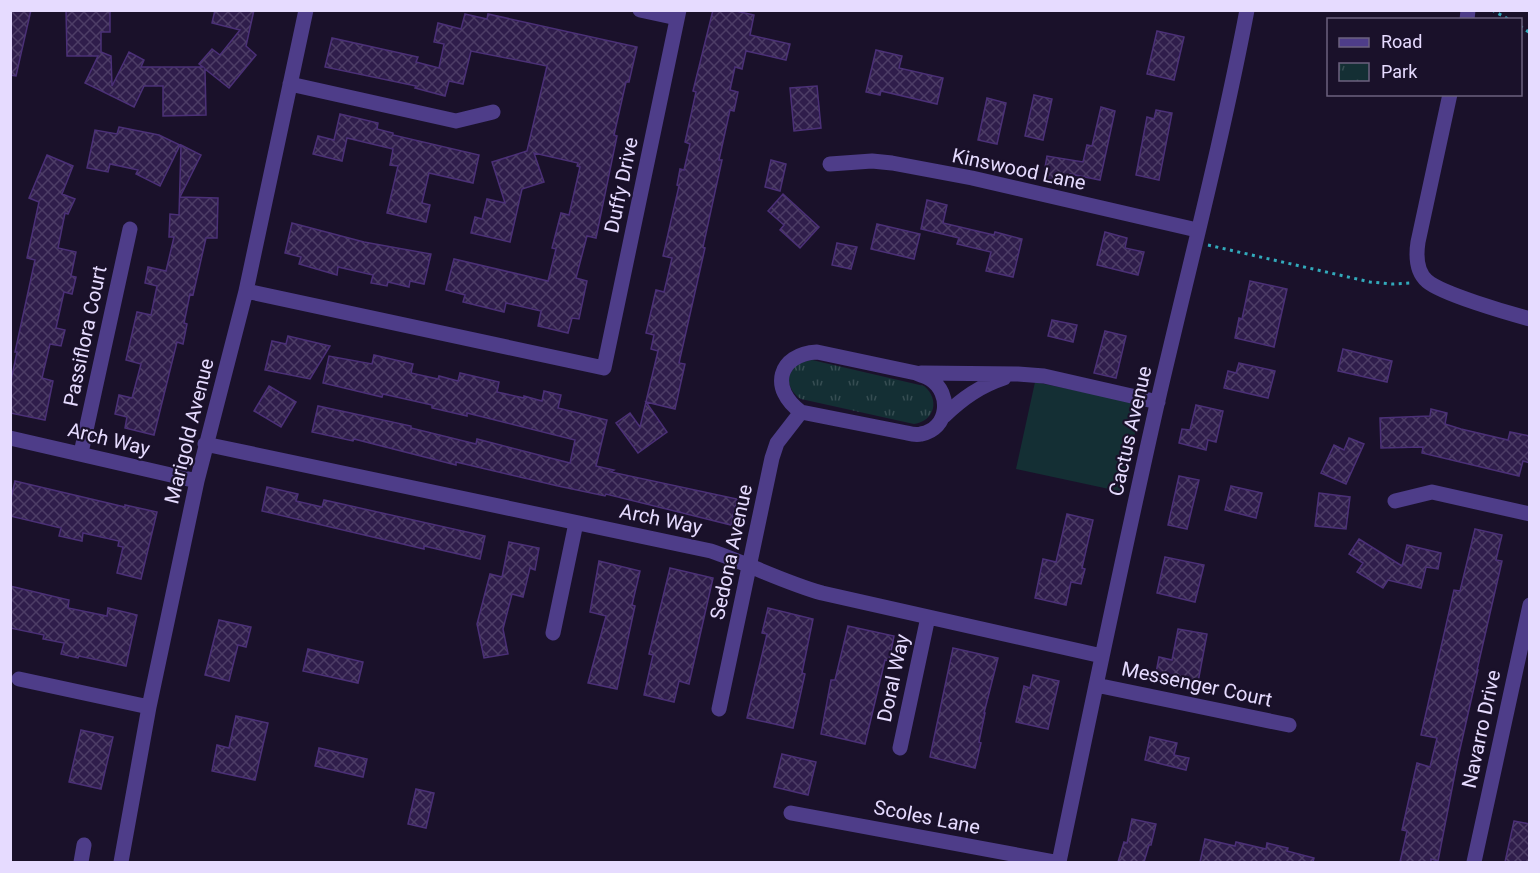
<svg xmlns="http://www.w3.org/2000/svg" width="1540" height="873" font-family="Roboto,sans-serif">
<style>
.grass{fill:#142f34}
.park{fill:url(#park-tufts)}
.building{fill:url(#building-cross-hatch);stroke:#4b3077;stroke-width:1.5}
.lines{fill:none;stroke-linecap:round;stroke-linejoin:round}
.path{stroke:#32aabb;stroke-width:3;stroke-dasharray:3 4.5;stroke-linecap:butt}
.minor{stroke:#4e3d89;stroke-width:15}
.labels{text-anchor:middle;stroke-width:4.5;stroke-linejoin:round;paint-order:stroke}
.street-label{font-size:20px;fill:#e6dbff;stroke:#1a112a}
</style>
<defs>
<pattern id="park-tufts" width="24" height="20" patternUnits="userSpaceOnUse" patternTransform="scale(1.5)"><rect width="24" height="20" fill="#142f34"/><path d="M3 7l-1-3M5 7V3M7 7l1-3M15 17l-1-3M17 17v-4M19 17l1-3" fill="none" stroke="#364d52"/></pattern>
<pattern id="building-cross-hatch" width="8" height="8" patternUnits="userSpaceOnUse" patternTransform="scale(1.5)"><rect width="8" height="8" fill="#2f1d4b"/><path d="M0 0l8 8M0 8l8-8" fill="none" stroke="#4d3d66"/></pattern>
</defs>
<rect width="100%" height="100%" fill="#1a112a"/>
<!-- grass -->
<path class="grass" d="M1035 382 1141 404 1123 492 1016 469Z"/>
<!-- park -->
<path class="park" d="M812 360 924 386C940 399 935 421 914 424L801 399C788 391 783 373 798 363 802 361 808 361 812 360Z"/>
<!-- building -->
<path class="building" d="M10 10H31L16 76 10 75Z
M66 10H110V32H101V52L111 56 112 86 129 52 144 60 141 67H203L199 64 212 49 220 55 240 30 212 23 215 10H254L246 46 256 55 229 88 205 69 206 115 163 116V86H144L134 107 85 83 98 56H67Z
M713 10H732L754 15 750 35 790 44 786 60 746 51 742 69 735 67 730 90 738 92 734 111 730 110 719 160H722L703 247 705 248 679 363 685 364 675 409 646 402 667 432 638 453 616 423 630 413 640 427 658 351 651 349 654 335 646 333 656 290 664 292 672 258 663 256 679 186 677 185 680 169 684 170 690 144 685 142 696 92 693 91Z
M465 14 487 19 488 14 637 47 629 82H626L614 135 617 136 596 238 587 236 576 278 587 281 579 319 572 318 568 333 538 326 541 311 506 303 504 312 463 302 465 295 446 290 454 259 548 281 556 249 552 248 561 213 569 215 580 167 577 166 578 163 534 153 544 182 522 189 510 242 471 233 475 217 482 219 487 199 505 203 492 162 527 151 547 66 471 51 463 84 449 81 445 96 415 88 416 86 325 67 332 38 418 57 416 62 439 68 444 44 434 42 438 23 461 29Z
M1157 31 1184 37 1174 80 1147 74Z
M876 50 902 56 899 68 943 78 937 104 881 91 880 95 866 92Z
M817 86 821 128 794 131 790 88Z
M1034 95 1052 99 1043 140 1025 136Z
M987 98 1006 103 997 144 978 140Z
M1101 107 1115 111 1100 180 1070 174 1069 184 1043 179 1047 156 1083 162 1087 145 1092 146Z
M1156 110 1172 113 1159 180 1136 175 1147 117 1154 119Z
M340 114 378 123 377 129 393 133V135L479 155 473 183 429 173 422 203 430 205 426 222 387 213 398 166 390 165 393 149 347 138 342 161 313 154 318 136 334 140Z
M119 127 159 135 180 145 160 186 136 174 138 170 110 164 108 172 87 168 95 130 117 134Z
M181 145 201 155 180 197 218 198 217 238H206L193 295 190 294 184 323 187 324 183 344 177 342 154 435 125 428 127 417 115 414 119 395 132 398 141 364 126 360 137 312 151 315 157 286 145 283 148 267 166 271 174 237H169L170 214 179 215Z
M47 155 73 166 62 194 75 199 68 214 65 213 58 248 76 252 71 276 76 277 72 294 64 292 56 328 65 330 61 346 50 344 42 378 53 381 45 420 10 413V385L17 352H15L35 260 27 258 39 202 29 198Z
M771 160 786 164 780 191 765 187Z
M783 194 819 227 800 248 780 230 784 225 768 211Z
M927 200 947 205 943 223 994 235 995 232 1022 239 1013 277 986 271 991 252 957 244 959 238 921 229Z
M292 223 364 242 431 254 424 284 410 281 409 287 388 282 387 286 371 283 373 275 338 267 337 275 299 264 301 257 285 253Z
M877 224 920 234 914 259 871 249Z
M1105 232 1127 238 1125 248 1144 252 1138 275 1097 265Z
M837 243 857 247 851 269 832 265Z
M1250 281 1287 289 1274 347 1235 338 1239 318 1242 319Z
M1052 320 1077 325 1073 342 1048 336Z
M1105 331 1126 336 1116 378 1094 373Z
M288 336 330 346 310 379 265 370 272 341 286 344Z
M1343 349 1392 361 1387 382 1338 371Z
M374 355 413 364 411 373 438 379 439 376 458 381 460 373 499 382 497 392 524 398V396L542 401 544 391 561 395 558 408 607 420 596 466 614 470 611 472 737 499 731 525 606 494 605 496 558 486 456 462V465L354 439 353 441 312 432 318 406 411 426V428L476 444 477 439 570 463 575 440 467 413V416L432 408V405L383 394 382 397 323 383 329 356 372 364Z
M1239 363 1275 371 1268 398 1224 388 1228 371 1236 373Z
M269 386 296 402 281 427 254 411Z
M1196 405 1223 411 1216 442 1208 440 1206 450 1179 443 1182 429 1190 430Z
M1431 409 1447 413 1445 424 1461 429 1508 440 1510 432 1530 436V463L1523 461 1519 476 1422 453 1423 447 1381 448 1380 418 1430 416Z
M1349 438 1364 444 1346 484 1321 473 1334 445 1344 450Z
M1179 476 1199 480 1187 529 1168 525Z
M15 481 125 507V505L157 512 141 579 117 573 123 547 118 546 119 541 83 533 82 541 59 536 61 528 10 516V503Z
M1231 486 1262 493 1256 518 1225 510Z
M267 487 298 494 296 501 322 507 324 500 485 536 480 559 424 546V549L262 511Z
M1319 493 1350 497 1346 529 1315 526Z
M1067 514 1093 520 1082 568 1085 569 1081 584 1071 582 1066 605 1035 598 1043 559 1056 562Z
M1475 529 1502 535 1496 560 1502 561 1477 670H1478L1458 758 1438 861 1431 859V862H1400L1407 831 1402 830 1417 763 1430 767 1437 738 1421 735 1454 590 1460 591Z
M1359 539 1402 566 1407 545 1441 553 1438 569 1426 567 1421 588 1388 580 1383 588 1357 572 1363 563 1349 554Z
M509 542 539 548 535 570 530 568 523 597 512 594 503 629 508 654 484 658 477 624 490 574 502 577Z
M1165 557 1204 565 1195 602 1157 593Z
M599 561 640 571 632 605 635 606 617 689 588 683 606 616 590 612Z
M670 568 713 578 689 684 679 681 674 702 644 695 653 655 649 654Z
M10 586 69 600 68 608 107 616 108 608 137 615 126 666 79 656 78 658 61 654 64 643 43 639 44 635 10 628Z
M768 608 813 619 802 673 805 674 793 728 747 718 767 634 762 633Z
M219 620 251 627 246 647 238 645 229 681 205 675Z
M848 626 894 636 889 661 885 660 865 744 821 734 831 680H835Z
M1178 629 1207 634 1198 682 1156 673 1159 657 1172 660Z
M953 648 998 658 984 713H985L979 742 981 743 975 768 930 757Z
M308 649 363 662 358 683 303 671Z
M1033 675 1059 681 1048 729 1016 722 1024 686 1030 688Z
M236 716 268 723 255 780 212 771 217 745 229 748Z
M81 730 113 737 101 789 69 782Z
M1150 737 1177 743 1174 755 1189 758 1186 770 1145 760Z
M319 748 367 759 363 777 315 766Z
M782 754 816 762 808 795 774 787Z
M416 789 434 793 426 828 408 824Z
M1132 819 1156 824 1151 845H1149L1144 862H1118L1124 842 1127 843Z
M1514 821 1530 824V862H1505Z
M1205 839 1235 846 1236 842 1266 849 1267 843 1288 848 1287 851 1314 858 1313 862H1200Z"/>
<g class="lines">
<!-- path -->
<path class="path" d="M1492 10 1510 20
M1520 26 1530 33
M1208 245 1370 282 1392 284 1411 283"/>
<!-- minor -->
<path class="minor" d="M640 10 677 18
M1467 20 1468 10
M290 84 456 121 493 112
M1450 94 1418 242C1416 255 1416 271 1427 281 1442 294 1508 313 1530 319
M830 164 872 161 892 163 972 178 1197 230
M246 291 604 368 679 10
M817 352 916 373C920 375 926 376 930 379 952 393 949 429 921 434 917 435 911 434 907 433L801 412C769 389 778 354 817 352Z
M921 373 1018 374 1044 376 1158 402
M944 416C963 398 980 386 1004 378
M10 438 197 481
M205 444 711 551C749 564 783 582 822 593L1102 656
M81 453 130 229
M1395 501 1432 492 1530 514
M553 633 576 523
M19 679 149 707
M1096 685 1289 725
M719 709 772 458 777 443 801 412
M900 748 928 617
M791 813 1055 862
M81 862 84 845
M121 862 149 707 197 481 246 291 306 10
M1059 862C1091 708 1123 554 1158 400 1188 271 1222 141 1247 10
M1474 862 1530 605"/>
</g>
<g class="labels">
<!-- street labels -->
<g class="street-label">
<text transform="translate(1019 169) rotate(12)" y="7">Kinswood Lane</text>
<text transform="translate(621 185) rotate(-78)" y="7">Duffy Drive</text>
<text transform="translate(85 336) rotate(-78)" y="7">Passiflora Court</text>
<text transform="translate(189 431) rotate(-76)" y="7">Marigold Avenue</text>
<text transform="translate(1130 431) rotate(-77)" y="7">Cactus Avenue</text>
<text transform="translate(109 439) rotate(14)" y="7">Arch Way</text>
<text transform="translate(661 519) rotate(12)" y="7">Arch Way</text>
<text transform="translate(731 552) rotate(-78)" y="7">Sedona Avenue</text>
<text transform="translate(893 678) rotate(-78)" y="7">Doral Way</text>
<text transform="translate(1197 684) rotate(12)" y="7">Messenger Court</text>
<text transform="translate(1481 729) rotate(-78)" y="7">Navarro Drive</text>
<text transform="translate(927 817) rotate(11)" y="7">Scoles Lane</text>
</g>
</g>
<!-- border -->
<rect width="1540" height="873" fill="none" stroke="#e6dbff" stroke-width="24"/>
<!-- legend -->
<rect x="1327" y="18" width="195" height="78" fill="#1a112a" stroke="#6c627f" stroke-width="1.5"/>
<rect x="1339" y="38" width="30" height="9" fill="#4e3d89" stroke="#6c627f" stroke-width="1.5"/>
<text x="1381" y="48" font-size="18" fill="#e6dbff">Road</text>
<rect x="1339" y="63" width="30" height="18" fill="url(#park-tufts)" stroke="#6c627f" stroke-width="1.5"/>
<text x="1381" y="78" font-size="18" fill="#e6dbff">Park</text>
</svg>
